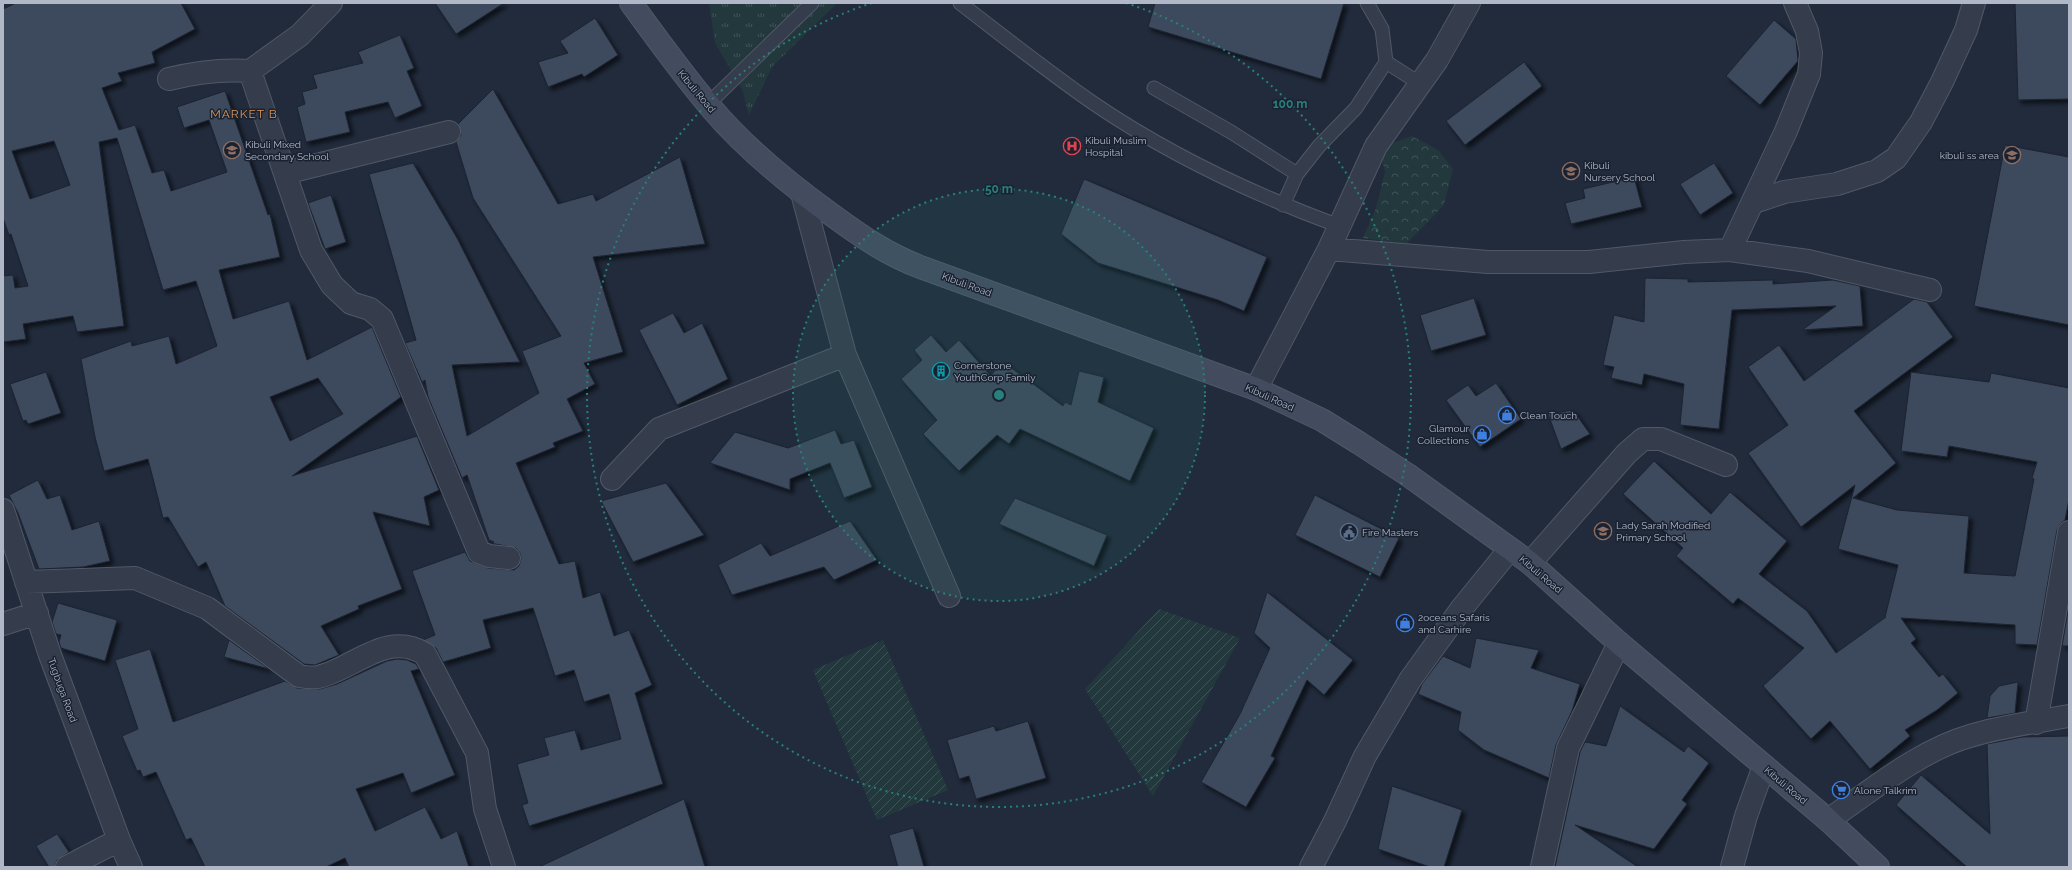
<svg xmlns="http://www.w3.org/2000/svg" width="2072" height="870" font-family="Raleway,sans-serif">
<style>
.grass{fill:url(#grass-tufts)}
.forest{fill:url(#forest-crowns)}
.garden{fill:url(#garden-furrows)}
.building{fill:#3d495b;stroke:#1c2433;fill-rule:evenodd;filter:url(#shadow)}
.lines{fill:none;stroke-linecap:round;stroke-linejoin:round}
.lane-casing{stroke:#505867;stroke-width:15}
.street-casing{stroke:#505867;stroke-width:24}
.secondary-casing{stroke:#505867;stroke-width:24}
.lane{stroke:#353d4c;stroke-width:13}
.street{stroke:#353d4c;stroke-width:22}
.secondary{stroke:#434c5f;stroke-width:22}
.ring{fill:none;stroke:#27807c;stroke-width:2;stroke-dasharray:2 4}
.labels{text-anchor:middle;stroke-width:3;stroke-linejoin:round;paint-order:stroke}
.street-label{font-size:10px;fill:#b0b8c8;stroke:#1a2231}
.poi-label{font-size:10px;fill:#b0b8c8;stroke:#1a2231;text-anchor:start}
.quarter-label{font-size:12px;letter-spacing:1px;fill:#d99759;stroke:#1a2231}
.centre{fill:#27807c;stroke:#1a2231;stroke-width:2}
.ring-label{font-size:12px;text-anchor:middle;font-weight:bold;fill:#27807c;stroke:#1a2231;stroke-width:3;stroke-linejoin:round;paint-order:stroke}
</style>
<defs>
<pattern id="grass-tufts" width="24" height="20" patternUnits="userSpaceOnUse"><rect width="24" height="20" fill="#23383d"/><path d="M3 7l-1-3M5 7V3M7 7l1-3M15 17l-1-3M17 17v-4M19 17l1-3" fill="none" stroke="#405358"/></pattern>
<pattern id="forest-crowns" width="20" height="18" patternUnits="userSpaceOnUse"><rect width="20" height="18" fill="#23383d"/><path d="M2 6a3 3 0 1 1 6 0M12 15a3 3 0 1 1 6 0" fill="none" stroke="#405358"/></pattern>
<pattern id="garden-furrows" width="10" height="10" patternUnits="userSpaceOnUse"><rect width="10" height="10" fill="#23383d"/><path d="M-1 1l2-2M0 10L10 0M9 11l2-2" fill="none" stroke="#405358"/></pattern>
<filter id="shadow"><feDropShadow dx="3.5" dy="3.5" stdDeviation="2" flood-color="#0009"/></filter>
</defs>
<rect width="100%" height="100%" fill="#212b3c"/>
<!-- grass -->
<path class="grass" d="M709 3H837L772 67 749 115 742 89 715 43Z"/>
<!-- forest -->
<path class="forest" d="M1412 136 1438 150 1453 169 1444 205 1406 244 1363 238 1376 208 1385 172 1379 148Z"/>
<!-- garden -->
<path class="garden" d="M1159 609 1240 638 1153 796 1085 689Z
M883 640 948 790 877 820 813 670Z"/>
<!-- building -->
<path class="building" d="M16 3H181L195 29 152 52 155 63 118 73 122 81 102 88 119 130 135 125 152 173 164 170 171 191 227 172 209 120 184 128 177 107 225 91 268 215 270 214 280 257 219 270 233 319 289 301 307 360 372 327 401 397 292 476 417 436 439 490 424 497 430 526 373 512 402 589 358 606 359 609 321 626 339 655 315 665 304 664 225 606 206 562 198 567 168 517 163 518 148 459 104 471 95 437 81 359 131 341 132 346 169 336 176 364 217 346 196 281 163 290 117 138 99 142 124 326 77 332 73 316 23 324 26 339 3 342V276L13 275 15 288 28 286 11 234 9 235 3 218V9ZM54 141 70 185 30 199 12 151ZM318 378 343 414 290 441 270 397Z
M435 3H504L456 34Z
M1155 3H1344L1321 79 1148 27Z
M2015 3H2069V99L2018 100Z
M595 18 618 55 584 77 582 74 548 87 538 62 568 53 560 41Z
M1774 20 1796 39 1798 61 1760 105 1726 76Z
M400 35 414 68 407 71 422 106 395 118 388 102 345 112 350 132 306 142 297 107 305 104 302 92 317 88 313 75 363 63 358 52Z
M1524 62 1542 86 1465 145 1446 121Z
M493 89 558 204 593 194 596 201 680 157 705 244 593 257 623 352 584 363 595 384 567 399 583 431 553 443 555 447 516 463 559 564 575 561 583 598 600 592 614 636 629 630 652 685 635 693 663 784 529 826 522 805 528 803 517 764 549 755 544 738 575 730 581 750 621 739 609 694 584 702 574 670 555 676 533 608 483 620 491 648 443 662 436 648 423 640 435 635 412 571 465 552 470 561 488 568 514 570 519 566 521 559 520 553 516 548 490 543 494 542 489 540 467 475 462 478 428 397 425 380 422 382 405 343 416 340 369 174 413 163 457 238 520 362 452 365 467 436 539 393 522 351 561 336 473 198 456 142 461 135 458 124Z
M2005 145 2069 157V325L1974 306Z
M1714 163 1733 193 1700 215 1680 184Z
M1634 177 1642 207 1571 224 1565 203 1585 198 1583 189Z
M1084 179 1267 257 1244 311 1218 300 1098 263 1061 234Z
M331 195 346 242 325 249 308 203Z
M1645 278 1688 279V282L1773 280V284L1833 280 1860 286 1863 326 1802 330 1836 306 1732 310 1719 429 1680 425 1684 384 1644 374 1642 385 1611 378 1614 367 1603 365 1614 315 1644 322Z
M1474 298 1486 335 1431 351 1420 315Z
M1914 299 1927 302 1953 337 1854 411 1896 463 1853 498 1897 510 1969 516 1964 573 2015 576 2034 479 2032 478 2037 462 1949 446 1947 457 1901 451 1911 372 1989 382 1991 373 2069 388V499L2065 520 2060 524 2057 530 2037 645 2015 644V625L1901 618 1916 639 1911 643 1939 677 1943 674 1958 693 1937 710 1905 730 1910 736 1870 769 1830 721 1811 739 1763 686 1804 648 1738 598 1733 604 1676 556 1683 548 1623 494 1654 461 1711 514 1730 492 1787 541 1759 574 1807 611 1836 653 1886 617H1885L1898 565 1838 549 1855 485 1801 527 1748 453 1788 425 1748 367 1779 345 1804 381Z
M673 313 684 333 702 323 728 379 677 405 639 330Z
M931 335 946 352 959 340 991 376 1002 361 1063 406 1065 402 1071 405 1079 371 1104 377 1098 402 1154 428 1130 481 1020 429 1009 444 997 435 959 471 923 434 937 420 901 379 922 360 914 350Z
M46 372 61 413 28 424 26 420 23 421 10 384Z
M1496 383 1521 419 1480 447 1446 400 1468 385 1476 396Z
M1573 410 1590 434 1561 449 1548 414Z
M835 430 841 444 854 440 872 487 844 498 830 463 790 479V490L710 463 735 432 788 448Z
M38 480 47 499 60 495 72 530 99 521 110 561 83 567 39 569 18 513 9 495Z
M666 483 704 535 633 562 601 501Z
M1315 495 1399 538 1380 577 1295 535Z
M1015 498 1107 535 1094 566 999 524Z
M850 521 877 560 834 580 824 567 732 595 718 565 761 543 770 556Z
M1267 592 1353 660 1324 695 1307 680 1271 756 1275 758 1246 807 1201 782 1240 714 1270 648 1254 633Z
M58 603 117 620 105 661 61 648 59 642 61 635 56 634 52 622Z
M2069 605V646H2062Z
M1476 638 1539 650 1531 668 1580 684 1572 711 1556 745 1549 778 1484 750 1458 730 1461 712 1418 694 1422 684 1443 656 1470 668Z
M229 640 269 669 224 657Z
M150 649 173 722 285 681 297 688 320 689 337 684 387 661 397 659 407 660 416 664 419 669 411 671 455 775 411 793 403 773 356 789 375 831 425 807 441 839 457 831 469 867H349L345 858 326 867H205L191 838 186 840 156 772 143 777 140 770 137 771 122 736 138 729 115 660Z
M2018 682 2015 713 1987 718 1990 696 1999 686Z
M1620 706 1684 752 1688 746 1709 763 1682 800 1687 804 1654 849 1575 825 1638 867H1555L1580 752 1585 742 1606 746Z
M1028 721 1046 778 976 799 969 776 959 779 947 740 994 726 996 731Z
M2069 736V867H1967L1896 805 1921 775 1990 834 1987 744 2022 737Z
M1392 786 1462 810 1444 867H1430L1378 849Z
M684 799 705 867H539Z
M913 828 924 867H898L889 835Z
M57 834 69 852 57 860 55 867H49L36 846Z"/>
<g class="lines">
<defs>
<path id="lane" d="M960 3C1004 37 1047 71 1093 103 1168 154 1255 195 1339 226
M1367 3 1382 29 1386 62 1419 83
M1154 88 1231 132 1297 174
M708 104 812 3
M1283 205 1297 174 1319 146 1356 108 1386 62"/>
<path id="street" d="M250 71 311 250 332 285 351 303 370 309 382 319 479 552 489 556 509 558
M169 79C197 72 222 69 250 71L300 35 331 3
M285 173 449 132
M802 193 845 355 949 596
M1754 202 1784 192 1837 184 1877 171 1896 158 1921 122 1942 82 1966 30 1974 3
M1329 249 1488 262H1589L1684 252 1730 250 1808 261 1930 290
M1730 250 1786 131 1809 74 1811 53 1807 31 1795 3
M1256 389 1329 249 1376 146 1437 60 1469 3
M612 479 659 429 845 355
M3 510 50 655 119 840 131 867
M1530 563 1627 453 1643 439H1661L1726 465
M26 582 135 578 207 608 299 676C305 677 312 678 318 677 354 669 386 630 425 654L477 753 485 809 504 867
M3 624 37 613
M2036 723 2069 532
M1828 820C1871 791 1920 750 1970 736 2002 726 2036 722 2069 716
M67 867 119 840
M1311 867 1335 821 1365 756 1410 680 1462 608 1510 549
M1542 867 1568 748 1619 643
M1732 867 1746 816 1764 766"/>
<path id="secondary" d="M631 3C657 39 683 75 712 109 746 149 789 184 832 215 862 237 888 255 923 268L1256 389 1322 420 1359 443 1408 475 1530 563 1619 643 1828 820 1878 867"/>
</defs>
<!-- lane casing -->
<use href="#lane" class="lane-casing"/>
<!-- street casing -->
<use href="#street" class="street-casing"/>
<!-- secondary casing -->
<use href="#secondary" class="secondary-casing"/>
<!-- lane -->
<use href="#lane" class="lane"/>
<!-- street -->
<use href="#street" class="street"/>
<!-- secondary -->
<use href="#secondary" class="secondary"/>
</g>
<!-- distance rings -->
<circle cx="999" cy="395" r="206" fill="#27807c" fill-opacity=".12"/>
<g class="ring">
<circle cx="999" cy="395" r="206"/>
<path d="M1126 3A412 412 0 1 1 872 3"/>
</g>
<!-- icons -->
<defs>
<symbol id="hospital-ring" viewBox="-11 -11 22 22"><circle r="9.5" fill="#1a2231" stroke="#e0444e" stroke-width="1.5"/><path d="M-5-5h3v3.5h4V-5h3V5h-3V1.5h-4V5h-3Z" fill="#e0444e"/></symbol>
<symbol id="school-ring" viewBox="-11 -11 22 22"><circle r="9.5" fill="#1a2231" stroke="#8d6e63" stroke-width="1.5"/><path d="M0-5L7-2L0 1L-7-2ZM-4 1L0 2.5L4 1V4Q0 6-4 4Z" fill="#8d6e63"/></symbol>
<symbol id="building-ring" viewBox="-11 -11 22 22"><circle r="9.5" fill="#1a2231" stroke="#0f9aa8" stroke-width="1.5"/><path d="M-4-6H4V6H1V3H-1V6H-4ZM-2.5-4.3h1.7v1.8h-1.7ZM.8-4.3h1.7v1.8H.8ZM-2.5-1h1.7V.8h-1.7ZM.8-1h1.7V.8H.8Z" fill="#0f9aa8"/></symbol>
<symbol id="shop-ring" viewBox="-11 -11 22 22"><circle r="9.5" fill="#1a2231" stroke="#3f7fe0" stroke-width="1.5"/><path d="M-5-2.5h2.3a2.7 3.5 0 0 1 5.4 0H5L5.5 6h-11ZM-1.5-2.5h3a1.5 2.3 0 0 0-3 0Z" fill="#3f7fe0"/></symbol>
<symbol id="civic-ring" viewBox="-11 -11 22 22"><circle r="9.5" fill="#1a2231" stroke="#5c6f8a" stroke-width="1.5"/><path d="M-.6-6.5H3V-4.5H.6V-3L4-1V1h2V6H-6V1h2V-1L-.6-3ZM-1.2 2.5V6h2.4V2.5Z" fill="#5c6f8a"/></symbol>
<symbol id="supermarket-ring" viewBox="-11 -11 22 22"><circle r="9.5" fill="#1a2231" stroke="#3f7fe0" stroke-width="1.5"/><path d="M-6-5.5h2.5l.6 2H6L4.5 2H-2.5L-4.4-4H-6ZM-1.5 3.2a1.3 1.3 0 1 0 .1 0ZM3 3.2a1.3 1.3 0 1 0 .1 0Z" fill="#3f7fe0"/></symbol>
</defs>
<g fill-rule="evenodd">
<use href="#hospital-ring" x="1062" y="136" width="20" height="20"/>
<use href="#school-ring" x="222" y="140" width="20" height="20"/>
<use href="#school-ring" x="2002" y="145" width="20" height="20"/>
<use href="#school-ring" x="1561" y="161" width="20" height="20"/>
<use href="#building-ring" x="931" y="361" width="20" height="20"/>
<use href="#shop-ring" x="1497" y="405" width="20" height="20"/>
<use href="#shop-ring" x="1472" y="424" width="20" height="20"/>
<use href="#school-ring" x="1593" y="521" width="20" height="20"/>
<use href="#civic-ring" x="1339" y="522" width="20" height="20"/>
<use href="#shop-ring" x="1395" y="613" width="20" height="20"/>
<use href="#supermarket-ring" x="1831" y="780" width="20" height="20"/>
</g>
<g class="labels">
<!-- street labels -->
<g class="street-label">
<text transform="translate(697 91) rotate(50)" y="4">Kibuli Road</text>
<text transform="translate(967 284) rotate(20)" y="4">Kibuli Road</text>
<text transform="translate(1270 397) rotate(24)" y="4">Kibuli Road</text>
<text transform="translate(1541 574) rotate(40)" y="4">Kibuli Road</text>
<text transform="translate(63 690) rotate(70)" y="4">Tugbuga Road</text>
<text transform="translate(1786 785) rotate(40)" y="4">Kibuli Road</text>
</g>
<!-- poi labels -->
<g class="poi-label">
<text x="1085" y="144">Kibuli Muslim<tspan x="1085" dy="12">Hospital</tspan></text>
<text x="245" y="148">Kibuli Mixed<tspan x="245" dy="12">Secondary School</tspan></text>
<text x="1999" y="159" text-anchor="end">kibuli ss area</text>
<text x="1584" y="169">Kibuli<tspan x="1584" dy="12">Nursery School</tspan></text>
<text x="954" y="369">Cornerstone<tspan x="954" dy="12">YouthCorp Family</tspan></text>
<text x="1520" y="419">Clean Touch</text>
<text x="1469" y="432" text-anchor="end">Glamour<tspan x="1469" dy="12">Collections</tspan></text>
<text x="1616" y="529">Lady Sarah Modified<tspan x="1616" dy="12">Primary School</tspan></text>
<text x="1362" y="536">Fire Masters</text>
<text x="1418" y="621">2oceans Safaris<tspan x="1418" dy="12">and Carhire</tspan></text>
<text x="1854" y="794">Alone Talkrim</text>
</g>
<!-- quarter labels -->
<g class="quarter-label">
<text x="244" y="118">MARKET B</text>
</g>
</g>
<circle cx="999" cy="395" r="6" class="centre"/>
<g class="ring-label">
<text x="1290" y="108">100 m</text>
<text x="999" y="193">50 m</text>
</g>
<!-- border -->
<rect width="2072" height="870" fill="none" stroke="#b0b8c8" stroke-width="8"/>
</svg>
